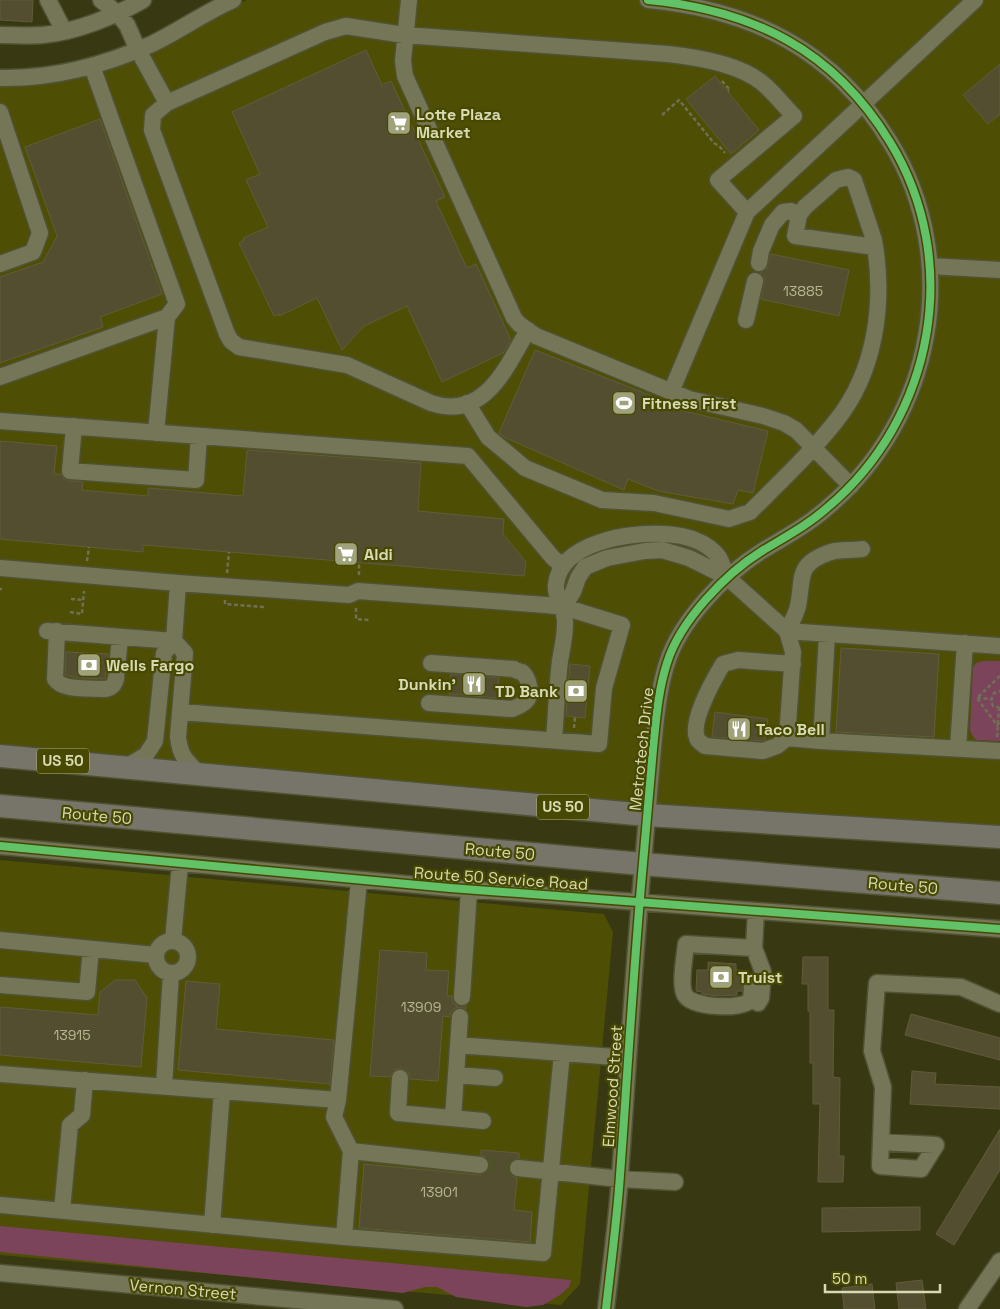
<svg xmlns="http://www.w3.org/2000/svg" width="1000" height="1309" font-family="'Space Grotesk',sans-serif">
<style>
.built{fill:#4e4f04}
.green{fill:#7c445a}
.building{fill:#524e2f;stroke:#615c3b}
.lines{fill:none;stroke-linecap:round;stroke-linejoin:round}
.minor-tunnel{stroke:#50512a;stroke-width:16;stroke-dasharray:16 8;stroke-linecap:butt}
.minor-casing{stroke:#505234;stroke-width:19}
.highway-casing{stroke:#505234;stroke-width:25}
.path{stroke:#6f7055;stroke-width:2.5;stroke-dasharray:4 2.5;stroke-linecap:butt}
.minor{stroke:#757658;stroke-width:16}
.highway{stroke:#77756a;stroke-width:22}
.cycleway-casing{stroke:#474902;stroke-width:11}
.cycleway{stroke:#61c268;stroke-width:8}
.labels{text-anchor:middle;stroke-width:4.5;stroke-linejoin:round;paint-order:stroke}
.number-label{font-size:14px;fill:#b6b791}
.shield{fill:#474902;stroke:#acae7d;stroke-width:1}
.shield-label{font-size:15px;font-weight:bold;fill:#d7dab2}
.poi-label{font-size:16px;font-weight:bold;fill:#d7dab2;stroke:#474902;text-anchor:start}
.street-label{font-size:16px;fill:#d7dab2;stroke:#474902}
</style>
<rect width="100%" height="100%" fill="#383912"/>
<!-- built -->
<path class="built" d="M247 0H1000V837L0 756V77L92 66Z
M0 860 604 914 613 932 580 1284 561 1305 0 1255Z"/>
<!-- green -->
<path class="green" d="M983 661H1000V741L976 740 972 735 970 730 973 667 976 663Z
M0 1226 571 1280 569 1287 560 1295 543 1305 526 1307 456 1297 437 1287H425L403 1293 0 1252Z"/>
<!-- building -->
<path class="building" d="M0 0H33L32 22 0 20Z
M366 50 382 85 391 81 445 197 436 201 467 268 476 264 511 340 503 353 442 382 407 306 364 326 342 350 317 298 279 316V314L274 316 239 243 244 240 243 238 268 227 246 180 260 174 232 112Z
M1000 64V114L988 124 963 95Z
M715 76 759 130 731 154 686 99Z
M100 119 162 294 100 317 103 327 0 363V277L43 262 57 236 25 147Z
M771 254 849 270 839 316 761 299 765 279 760 273 767 269Z
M535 350 652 396 663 406 768 431 753 493 738 490 733 504 658 491 628 479 624 490 504 437 499 433Z
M0 441 57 446 54 474H61L64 479 69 481 83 482 82 490 148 496V488L243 496 247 450 421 463 418 511 504 519 503 534 526 562 524 576 143 545V552L0 539Z
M841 648 939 654 934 737 836 732Z
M66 652 108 654 105 679 78 678 65 675Z
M570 664 590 666 585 718 566 716Z
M451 674 499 678 497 698 449 694Z
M715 712 768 719 765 740 762 741 712 737Z
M380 950 427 953 426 970 449 971 447 996H452L453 1002 457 1006H466V1009L460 1007 455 1008 451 1012 450 1017 443 1016 438 1081 410 1079 409 1073 401 1068 395 1069 390 1077 370 1076Z
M803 957H828V1010H834L833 1077 840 1078 839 1156H844L843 1182H818L820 1104H813V1063H810V1011H808V984H802Z
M708 962 736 964V970L747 971 746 974H753V976L744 980 742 991H737V995L718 996 702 994V992L696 991 697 970H708Z
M115 980H135L147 998 141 1067 0 1055V1007L98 1015 100 992Z
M186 981 220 984 216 1029 334 1040 330 1084 178 1070Z
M911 1014 1000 1038V1060L905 1035Z
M912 1071 936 1073 935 1084 1000 1087V1109L910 1104Z
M1000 1129V1170L954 1245 936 1234Z
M481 1150 519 1153V1158L510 1162 508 1167 512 1176 517 1178 514 1210 532 1212 530 1242 359 1228 364 1164 479 1175 488 1171 490 1166 486 1157 481 1155Z
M920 1207V1230L822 1232V1208Z
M922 1280 926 1309H899L896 1283Z
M872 1284 875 1309H844L842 1288Z"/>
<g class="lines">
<!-- minor-tunnel -->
<path class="minor-tunnel" d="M480 1165 518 1168"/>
<defs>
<path id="minor" d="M48 0 64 31
M101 0 118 14 127 25 138 50 167 103 325 32 346 26 404 35 668 54C696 57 738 64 761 82 773 91 783 105 794 116L718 180 747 212
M409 0 403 61 405 76 514 318 519 324 536 336 689 399 763 416 784 423 796 430 851 486
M0 35C14 35 29 36 43 35 76 32 115 16 143 0
M92 66 177 304 167 317 156 433
M0 78C53 79 103 66 152 44 179 31 204 13 233 0
M167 103 153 115 152 130 227 334 231 341 239 347 347 365 431 403C484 421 506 368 528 330
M0 112 40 233 33 252 0 264
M759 263 761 251 772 225 783 212 791 211 799 215
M930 266 1000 270
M746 320 755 281
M0 377 167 317
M671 392 747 212 975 0
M467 403 488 437 525 468 602 500 654 503 729 519 750 512C779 483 810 454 836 421 876 371 885 302 874 240L854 180 848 177 836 180 805 207 799 215 795 236 875 247
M0 421 468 456 553 558 563 566
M74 426 70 471 196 480 199 436
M0 568 178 583 174 641 164 653 155 741 146 755 126 767
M178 583 349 595 358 591 546 605 564 607 622 625 604 688 599 744 181 712
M564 607 573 592 578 578 585 567 607 558 645 551 662 550 689 558 727 577 787 631 793 652 787 738 821 741
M47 631 174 641 185 653 178 737C180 756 186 761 200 774
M57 631 55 679C62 691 91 688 105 689 112 688 114 685 116 679L120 637
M787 631 1000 646
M787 631C791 623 796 615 798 606 804 577 795 564 831 552 841 549 852 551 862 549
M827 634 821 741 1000 751
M429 703 512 709C517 707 523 705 527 700 532 693 529 678 522 672 521 672 514 670 514 669L431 663
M787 738 777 746 763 751 705 746C702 743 698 742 697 738 690 721 714 679 723 664L738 660 793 664
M554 740C556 714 557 687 560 661 562 649 565 636 565 624 566 607 554 597 556 584 561 542 630 532 664 534 683 535 705 540 718 556 722 561 724 571 727 577
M958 748 965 643
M0 846 450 888 1000 929
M0 940 155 955
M173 940 180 864
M156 957a16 16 0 1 1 32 0a16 16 0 1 1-32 0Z
M754 948 763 972 761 998 758 1003
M0 985 87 992 91 949
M752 986 751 1000C742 1010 692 1008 685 995 679 985 685 956 686 944L754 948 756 911
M462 997 469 890
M458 1045 627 1058
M0 1074 338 1100 359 880
M456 1075 495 1078
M400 1078 398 1113 483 1121
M164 1086 171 974
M338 1100 334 1117 351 1151 344 1237 543 1253 562 1053
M453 1118 460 1017
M881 1142 936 1145 921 1169 880 1166 883 1087 872 1051 877 983 961 987 1000 1004
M351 1151 480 1165
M518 1168 620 1179 675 1182
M0 1205 344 1237
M62 1210 70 1125 82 1115 85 1080
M212 1225 222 1091
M0 1273 395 1309
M606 1309C611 1264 617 1220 620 1175 628 1067 634 959 644 852 647 817 650 783 653 749 656 720 658 691 667 663 680 621 725 574 762 551 785 537 808 525 828 507 934 418 963 261 890 142 834 50 753 10 648 0
M967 1309 1000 1261"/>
<path id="highway" d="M0 756 647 815 1000 837
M0 806 642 864 1000 893"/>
</defs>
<!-- minor casing -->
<use href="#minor" class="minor-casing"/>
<!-- highway casing -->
<use href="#highway" class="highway-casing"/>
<!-- path -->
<path class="path" d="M722 81 730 90 728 91
M662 115 679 100 714 143 719 146 725 153
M87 561 89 547
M227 573 229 552
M359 575V562
M0 589H2
M71 599 83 600
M225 600V604L264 607
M356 608V619L369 620
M70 612 82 614 84 591
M1000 676 977 698 997 725 1000 722
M977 698 991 699
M1000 708 993 706 991 701 994 693 1000 691
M574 728 575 717
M997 737 999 708"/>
<!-- minor -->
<use href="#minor" class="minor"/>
<!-- highway -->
<use href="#highway" class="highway"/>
<defs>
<path id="cycleway" d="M0 846 450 888 1000 929
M606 1309C611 1264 617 1220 620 1175 628 1067 634 959 644 852 647 817 650 783 653 749 656 720 658 691 667 663 680 621 725 574 762 551 785 537 808 525 828 507 934 418 963 261 890 142 834 50 753 10 648 0"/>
</defs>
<!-- cycleway casing -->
<use href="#cycleway" class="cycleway-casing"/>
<!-- cycleway -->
<use href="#cycleway" class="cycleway"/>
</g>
<!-- icons -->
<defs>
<symbol id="supermarket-square" viewBox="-11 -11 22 22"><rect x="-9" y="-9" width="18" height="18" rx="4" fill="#9fa27a" stroke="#474902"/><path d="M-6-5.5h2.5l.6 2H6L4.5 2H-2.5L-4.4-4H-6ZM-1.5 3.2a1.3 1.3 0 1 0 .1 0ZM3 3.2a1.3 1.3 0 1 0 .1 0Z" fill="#fff"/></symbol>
<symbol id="stadium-square" viewBox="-11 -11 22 22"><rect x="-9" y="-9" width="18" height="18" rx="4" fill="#9fa27a" stroke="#474902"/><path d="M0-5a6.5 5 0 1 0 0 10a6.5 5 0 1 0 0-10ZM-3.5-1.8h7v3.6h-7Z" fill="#fff"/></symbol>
<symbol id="bank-square" viewBox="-11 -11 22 22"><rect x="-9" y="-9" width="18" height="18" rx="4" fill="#9fa27a" stroke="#474902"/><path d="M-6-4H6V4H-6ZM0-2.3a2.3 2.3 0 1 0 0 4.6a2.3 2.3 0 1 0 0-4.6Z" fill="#fff"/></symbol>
<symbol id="restaurant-square" viewBox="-11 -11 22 22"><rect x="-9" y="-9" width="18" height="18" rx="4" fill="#9fa27a" stroke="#474902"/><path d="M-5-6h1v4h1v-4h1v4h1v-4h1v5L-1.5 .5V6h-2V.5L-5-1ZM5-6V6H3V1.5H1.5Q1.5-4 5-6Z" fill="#fff"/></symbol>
</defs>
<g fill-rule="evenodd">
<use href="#supermarket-square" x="385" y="109" width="28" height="28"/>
<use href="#stadium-square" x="610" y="389" width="28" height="28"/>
<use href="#supermarket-square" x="332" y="540" width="28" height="28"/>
<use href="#bank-square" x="75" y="651" width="28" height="28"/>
<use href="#restaurant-square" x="460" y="670" width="28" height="28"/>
<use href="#bank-square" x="562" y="677" width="28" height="28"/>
<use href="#restaurant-square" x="725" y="715" width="28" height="28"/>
<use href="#bank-square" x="707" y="963" width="28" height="28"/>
</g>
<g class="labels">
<!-- number labels -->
<g class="number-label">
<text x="803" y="296">13885</text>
<text x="421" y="1012">13909</text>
<text x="72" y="1040">13915</text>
<text x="439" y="1197">13901</text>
</g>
<!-- shield labels -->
<g class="shield">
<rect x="37" y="748.5" width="52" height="25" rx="4"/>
<rect x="537" y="794.5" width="52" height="25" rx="4"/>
</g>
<g class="shield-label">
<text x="63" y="766">US 50</text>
<text x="563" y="812">US 50</text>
</g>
<!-- poi labels -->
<g class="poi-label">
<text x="416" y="120">Lotte Plaza<tspan x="416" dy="18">Market</tspan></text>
<text x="642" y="409">Fitness First</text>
<text x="364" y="560">Aldi</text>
<text x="106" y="671">Wells Fargo</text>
<text x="456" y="690" text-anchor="end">Dunkin'</text>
<text x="558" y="697" text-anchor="end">TD Bank</text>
<text x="756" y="735">Taco Bell</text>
<text x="738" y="983">Truist</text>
</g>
<!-- street labels -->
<g class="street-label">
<text transform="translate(641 749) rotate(-84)" y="6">Metrotech Drive</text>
<text transform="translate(97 815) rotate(5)" y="6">Route 50</text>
<text transform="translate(500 851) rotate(5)" y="6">Route 50</text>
<text transform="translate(501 878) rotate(4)" y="6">Route 50 Service Road</text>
<text transform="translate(903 885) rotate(5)" y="6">Route 50</text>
<text transform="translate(612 1086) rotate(-86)" y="6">Elmwood Street</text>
<text transform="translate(183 1289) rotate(5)" y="6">Vernon Street</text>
</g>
</g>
<!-- scale -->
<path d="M825 1284v8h115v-8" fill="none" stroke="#d7dab2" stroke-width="2.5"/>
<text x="832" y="1284" font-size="15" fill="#d7dab2" stroke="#474902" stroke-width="4" paint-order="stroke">50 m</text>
</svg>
